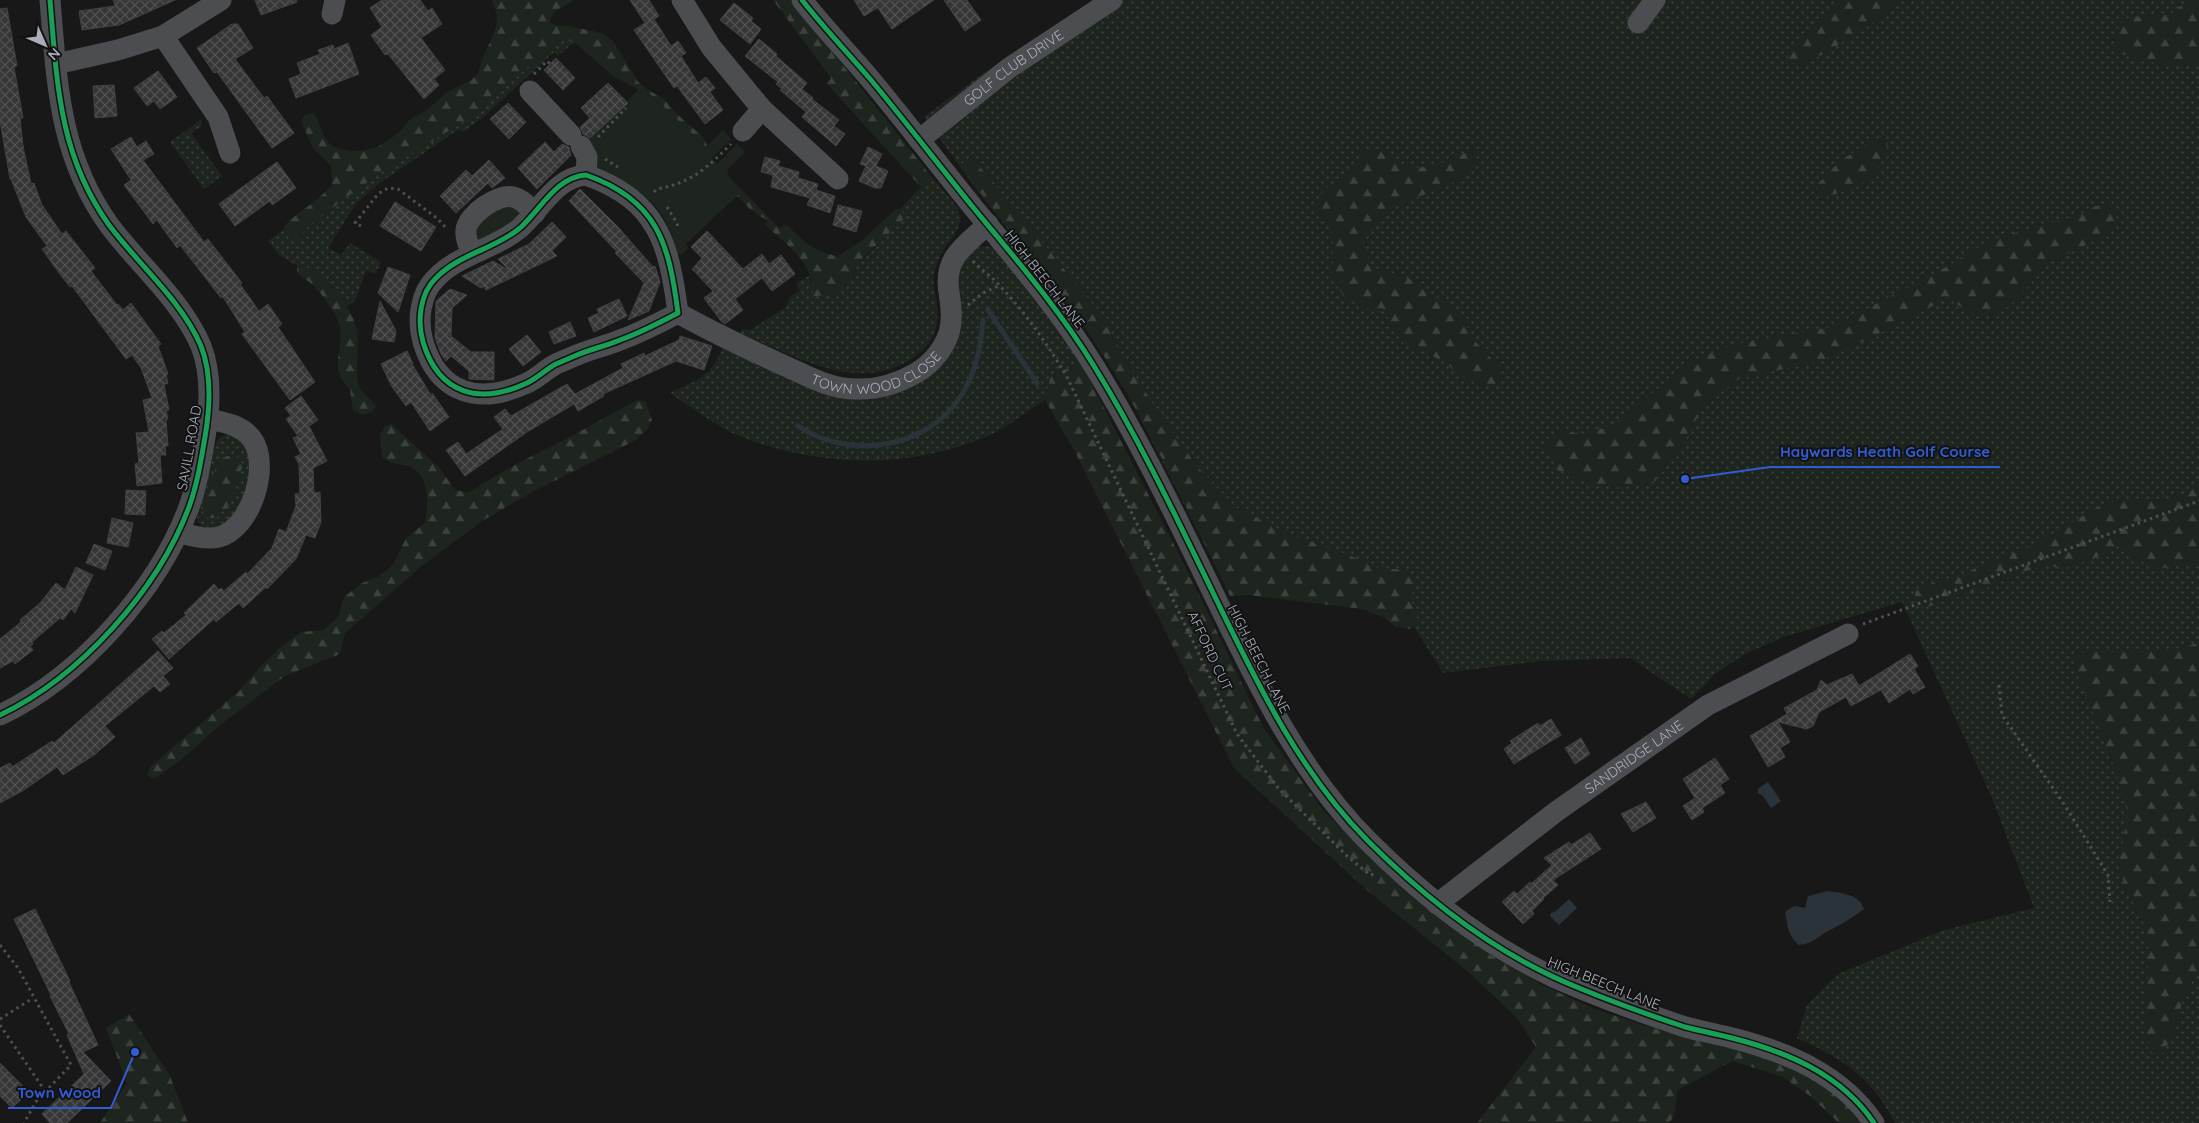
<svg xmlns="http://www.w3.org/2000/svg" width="2199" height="1123" font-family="Quicksand,sans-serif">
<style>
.grass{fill:url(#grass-dots)}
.forest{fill:url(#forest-firs)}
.park{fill:#1e251e}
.water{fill:#2b333a}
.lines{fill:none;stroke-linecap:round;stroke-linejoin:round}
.stream{stroke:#2b333a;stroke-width:5}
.building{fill:url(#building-cross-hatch);stroke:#404144}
.path{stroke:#4e4f52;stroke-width:3;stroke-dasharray:2.5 4;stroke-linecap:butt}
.minor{stroke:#4c4d51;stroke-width:21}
.cycleway-casing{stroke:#121214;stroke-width:8}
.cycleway{stroke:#1a9f57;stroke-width:5}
.labels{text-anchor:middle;stroke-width:4;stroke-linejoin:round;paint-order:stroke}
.street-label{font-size:14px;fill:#a9aeb8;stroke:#121214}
.leader{fill:none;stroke:#325cd3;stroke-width:2}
.callout-dot{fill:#325cd3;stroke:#121214;stroke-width:2}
.callout-label{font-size:15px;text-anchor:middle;font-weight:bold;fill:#325cd3;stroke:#121214;stroke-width:4;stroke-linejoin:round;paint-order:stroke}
</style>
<defs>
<pattern id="grass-dots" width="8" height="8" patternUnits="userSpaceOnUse" patternTransform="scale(1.25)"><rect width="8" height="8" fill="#1e251e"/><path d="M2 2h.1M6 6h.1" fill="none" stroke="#3c423d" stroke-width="1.8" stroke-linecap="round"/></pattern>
<pattern id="forest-firs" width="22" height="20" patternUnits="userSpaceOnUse" patternTransform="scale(1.25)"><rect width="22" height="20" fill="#1e251e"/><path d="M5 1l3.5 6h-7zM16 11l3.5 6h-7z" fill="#3c423d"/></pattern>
<pattern id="building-cross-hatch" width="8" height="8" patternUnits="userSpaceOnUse" patternTransform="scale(1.25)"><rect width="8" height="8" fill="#363637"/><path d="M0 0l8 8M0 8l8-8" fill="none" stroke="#505152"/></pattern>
</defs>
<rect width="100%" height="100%" fill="#181818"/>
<!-- grass -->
<path class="grass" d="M1095 0H2199V1123H1895C1872 1078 1842 1058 1797 1038L1807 1005 1838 974 1944 930 2034 908 1992 798 1902 602 1784 637 1745 654 1716 673 1691 699 1630 658 1542 661 1443 673 1403 609 1215 565 1128 394 1076 313 983 198 924 117 982 74Z
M563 40 574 42 558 56 554 52 486 115 463 132 459 129 380 183 357 202 328 248 341 255 350 243 381 262 376 273 366 271 355 301 347 306 332 286 279 255 268 241 284 229 286 235 299 238 307 226 377 175 442 133Z
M202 119 201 127 191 133 222 176 204 189 170 142Z
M931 176C939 186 949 196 956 206 967 222 955 233 946 246 940 254 936 265 934 274 932 294 942 309 935 331 931 344 919 355 908 361 853 393 794 355 742 334L739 337 742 329 750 330 786 307 790 297 800 290 796 283 809 276 814 290 812 296 853 279 857 265 904 218 901 208Z
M987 246 996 249 1041 306 1081 363 1051 375 1045 400C1027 411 1009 426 990 435 916 468 828 468 752 441 722 431 695 410 670 393 699 378 711 378 723 346L822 390 931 372 962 259 978 247Z
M232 432 248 449C249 462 251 479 248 491 246 498 242 508 239 513 231 522 202 538 197 518 194 506 210 461 214 447L219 438Z"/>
<!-- forest -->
<path class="forest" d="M493 0H573C564 9 554 6 550 22L556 25 568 26 602 33 613 41 638 82 648 90 664 99 678 115 703 137 707 145 704 149 649 102 634 87 613 76 574 42 563 40 530 65 476 114 377 175 308 226 299 238 292 240 286 235 284 226C299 211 318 201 332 185L331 166 313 148 301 121 305 115 313 113C322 123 321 141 335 147 360 157 383 148 401 130 405 127 407 122 411 119 416 115 423 113 428 109 434 105 439 98 445 94 455 86 470 84 477 74 480 70 480 64 482 60 489 42 505 21 492 3Z
M773 0H791L931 176 921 187 827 84 831 78Z
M1837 0H1903L1863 30 1806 64 1785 63 1800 39Z
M2188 0H2199V62C2172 70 2140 61 2114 51V34L2124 19 2145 15H2170Z
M1882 136 1888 142C1879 181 1858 189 1823 197L1816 186 1841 160Z
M1474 148 1477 161 1457 181 1386 210 1362 240 1372 269 1392 273 1413 280 1443 302 1463 318 1474 340 1500 368 1498 385 1481 386 1459 375 1445 362 1403 342 1382 308H1366L1346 300 1332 277 1333 245 1331 223 1314 206 1324 190 1351 171 1363 150 1383 149C1387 153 1393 160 1398 163 1422 175 1453 160 1474 148Z
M968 159 976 163 989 177 1103 317 1123 357 1163 419 1196 465 1235 507 1288 534 1349 555 1375 567 1402 570 1414 582 1411 599 1418 620 1411 629 1396 627 1383 617 1362 609 1248 595 1230 596C1183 500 1138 401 1076 314 1040 262 996 217 960 165Z
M727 175 779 228 786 224C802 240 815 253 838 256L859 243 895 210 901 208 904 218C891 235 871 247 858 264 853 271 854 282 846 288 837 294 823 295 812 297 818 266 785 243 765 225L768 221 751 210 723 183V177Z
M2111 205 2117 219 2102 237 2048 263 2018 299 1997 315 1970 313 1948 298 1860 343 1818 362 1740 378 1703 406 1683 445 1655 481 1621 488 1591 484 1557 470 1545 447 1559 431 1583 434 1613 425 1693 360 1739 343 1832 327 1941 270 1990 240 2079 215 2096 206Z
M300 265C324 272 352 305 357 330 360 345 354 372 359 385 362 394 371 398 376 406L373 411 363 415 353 410 350 389C325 366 348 349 338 321 334 310 318 288 308 281 305 279 301 278 299 274 297 271 297 271 297 267Z
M1081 363 1188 572 1263 727 1323 810 1355 842 1390 875 1489 954 1542 985 1597 1010 1682 1037 1773 1058 1835 1092 1865 1123H1839L1810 1096 1783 1077 1732 1061 1678 1090 1674 1116 1669 1123H1477L1536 1047 1517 1018 1471 974 1368 891 1234 768 1074 450 1045 400 1051 375Z
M639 399 646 402 652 420 647 430 634 441 534 491 482 521 423 565 345 633 340 654 285 676 220 725 182 759 157 777 151 778 147 774 151 766 239 691 261 666 280 648 301 632 324 630 338 617 344 597 362 583 378 577 393 565 406 538 425 523C429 503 430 470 405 465 393 462 396 466 382 458L380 434 385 426 391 424 440 468 454 489 467 493 520 462 568 438Z
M227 456 237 457 243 464 230 504 217 518H207L201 510 205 494 219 460Z
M2199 484V563L2154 569 2117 546 2093 559 2066 568 2046 566 2018 573 1991 586 1927 607H1919L1915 600V592L1922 586 1956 578 1986 563 2032 546 2101 505 2125 499 2160 501 2188 493Z
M2199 642V967L2182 1003 2175 1031 2163 1053H2150L2146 1040 2148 948 2142 917 2126 891 2119 863 2128 813 2114 766 2073 664 2076 655 2087 650 2104 652H2142L2183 648Z
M129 1014 170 1076 188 1123H100L127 1083 106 1028Z"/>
<!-- park -->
<path class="park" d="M642 86 706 147 723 130 731 139 712 158 717 164 737 144 745 152 729 168 727 174 742 191 686 244 688 248 683 254H674C673 246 672 238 670 231 658 198 626 182 597 169L586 142 629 103 627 101Z
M501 202 525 211 514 223 479 241 475 239 472 227Z"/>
<!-- water -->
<path class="water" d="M1768 782 1781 801 1771 808 1763 796 1758 793V789Z
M1828 891C1843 894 1858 893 1864 909 1853 917 1843 924 1830 930 1818 936 1815 943 1799 945 1787 935 1788 926 1785 912L1794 906 1805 908 1808 896Z
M1569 899 1577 908 1559 925 1550 916 1551 913 1556 911Z"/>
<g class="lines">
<!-- stream -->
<path class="stream" d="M988 310 1037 383
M798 426C849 460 926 450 961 396 976 372 981 347 983 320"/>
</g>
<!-- building -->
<path class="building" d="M113 0H175L119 25 82 30 79 11 115 6Z
M255 0H296L297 2 261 15Z
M382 0H420L428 11 432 8 442 24 421 38 445 70 434 79 439 85 424 99 388 54 385 55 371 35 382 27 370 8Z
M630 0H649L659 16 654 19 671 46 678 41 686 53 681 56 698 83 706 77 715 88 710 92 723 110 705 124 677 86 674 88 634 30 645 23Z
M854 0H934L892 29 878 8 879 7 864 16Z
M944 0H967L981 20 965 31Z
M734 3 753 18 751 21 761 29 750 44 720 20Z
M7 8 17 66 14 67 23 118H20L23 146 31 184 34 183 42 205 62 234 66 231 77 245 95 268 91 271 117 305 118 304 123 310 131 303 161 344 158 346 168 374 166 375 168 383 164 385 169 410 166 411 168 419 166 420 168 446H165L166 455H160L162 483 137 486 135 464 139 463 136 433 149 432 143 400 152 398 141 368 132 355 126 359 72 286 70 287 59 273 42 249 47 246 26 217 11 179H10L0 121V9Z
M232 24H238L253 48 235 59 264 98 267 96 294 133 272 148 217 72 214 73 197 48Z
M759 39 777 54 776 56 807 83 802 89 813 98 812 99 839 120 834 126 845 134 836 146 802 117 806 112 780 90 782 89 776 84 778 82 745 56Z
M348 43 359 74 296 98 289 79 301 74 297 63 320 54 318 50 333 45 334 49Z
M556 58 575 78 563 90 544 70Z
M158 71 177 97 160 109 154 101 147 106 134 88Z
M608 83 628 103 590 138 583 134 580 127 590 118 581 108Z
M114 85 117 116 95 118 93 86Z
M508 103 526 122 509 139 490 119Z
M131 137 137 147 146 141 154 154 143 160 204 242 208 239 242 283 240 284 259 311 268 304 282 324 278 327 315 382 290 400 242 334 245 332 223 297 221 298 180 245 177 248 157 220 153 224 124 185 131 180 111 149Z
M545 142 554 152 562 144 569 147 571 155 537 189 518 168Z
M868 147 882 154 876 166 888 171 881 188H875L859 181 866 166 860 164Z
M765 157 780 161 778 166 799 172 798 178 818 184 816 190 835 196 830 213 807 205 810 198 771 187 773 175 761 172Z
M489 160 505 178 492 188 488 183 456 213 440 196 466 170 472 176Z
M277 162 296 188 272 205 270 201 235 226 219 204Z
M580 189 618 227 653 267 655 266 660 282 649 311 628 320 644 283 615 253 617 252 569 201Z
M395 202 436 227 421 251 380 226Z
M838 205 862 211 856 232 833 225Z
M552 222 566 237 552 251 557 256 486 290 484 286 481 288 462 276 493 261 510 271 498 259 529 244Z
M707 231 743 269 762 254 769 264 781 255 795 274 772 291 762 278 735 299 743 310 725 324 721 321 704 298 713 291 692 269 702 258 691 247Z
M388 267 410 275 398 312 378 293Z
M450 289 467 295 452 308 451 336 471 352H494V380L469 379V371L451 356 446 361 441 354 435 338 436 301Z
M619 299 627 316 594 332 588 318 599 313 597 309Z
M380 301 396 331 394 342 372 339Z
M570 322 576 336 554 344 549 332Z
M527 335 541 352 523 366 509 349Z
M680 336 712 346 704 370 676 361 603 394 604 396 578 411 574 404 527 432 465 476 446 450 458 442 466 454 503 429 494 417 505 409 511 416 567 384 575 394 623 368 621 364 644 353 645 356 679 340Z
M407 351 413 364H412L432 397V393L449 417 430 431 411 402 406 406 392 387 381 364Z
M301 396 318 420 309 426 327 461 313 468 314 493 320 492 321 522 315 538 306 535 296 559 267 589 266 587 243 608 239 603 216 622 214 619 169 659 152 639 162 631 164 633 186 615 184 613 214 584 219 590 221 588 224 591 246 572 247 574 272 548 279 529 286 532 296 506 295 494H300L299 464 295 457 301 454 293 438 298 436 286 419 291 416 285 408Z
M126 490 146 491 145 515 125 514Z
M112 518 133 523 128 547 107 543Z
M94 544 112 551 105 570 86 563Z
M76 567 93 575 75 613 71 609 63 620 60 618 32 642 33 644 30 646 33 650 15 664 13 661 0 668V639L21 622 20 620 40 603 56 583 65 590Z
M158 651 173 668 163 676 170 684 160 692 154 686 105 726 115 737 94 755 63 775 57 767 24 790 0 803V768L10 763 12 767 52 741 54 743Z
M1910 654 1918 666 1914 669 1925 687 1913 694 1910 689 1889 703 1881 690 1851 706 1846 697 1819 712 1813 726 1807 729 1778 722 1790 742 1780 748 1785 757 1768 767 1750 736 1787 714 1784 708 1817 690 1821 680 1827 685 1852 674 1859 686Z
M1551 719 1561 735 1514 764 1504 749 1512 743 1510 741 1538 723 1540 726Z
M1581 738 1590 754 1575 764 1565 748Z
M1715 758 1729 779 1720 785 1725 793 1702 808 1704 812 1692 820 1683 806 1695 798 1683 779Z
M1646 802 1656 818 1633 832 1621 814Z
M1590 833 1601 849 1553 880 1558 885 1543 898 1544 899 1532 911 1534 914 1523 924 1502 902 1514 891 1517 894 1530 882 1531 884 1552 865 1544 858 1569 842 1571 845Z
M35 909 70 981 69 982 98 1045 83 1052 111 1081 67 1123H50L42 1114 84 1074 67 1035 69 1034 50 996 51 995 14 919Z
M0 1063 29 1092 12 1108 0 1096Z"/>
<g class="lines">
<!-- path -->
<path class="path" d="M534 74 547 61 550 64
M598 137 626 108
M605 159 618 167
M654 192 657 189C691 183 707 168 731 144
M667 207 677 223 678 228
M361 226 355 223 378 194 388 188 398 189 438 219 447 229
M973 261C982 271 993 277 1001 287 1027 315 1048 345 1067 377L1237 734 1279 789 1347 856 1370 875 1376 874
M968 305 983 293 1000 285
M1863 624 2199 501
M1999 685 2002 715 2064 804 2108 875 2110 902
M0 945 18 968 71 1065 37 1100 24 1123
M0 1019 33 998
M0 1025 45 1091"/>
<!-- minor -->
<g class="minor">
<path d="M682 0 711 47 762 109 838 179"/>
<path d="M802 0C824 28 848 53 871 80 905 121 938 164 972 206 1015 258 1059 309 1094 366 1141 442 1179 523 1218 603 1259 687 1301 774 1368 841 1429 902 1498 956 1579 988 1613 1002 1649 1015 1685 1027 1700 1031 1717 1034 1732 1038 1787 1052 1841 1074 1874 1123"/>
<path d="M332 14 335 0"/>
<path d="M1638 23 1655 0"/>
<path d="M163 36 218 117 230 153"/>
<path d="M56 64 118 50 163 36 221 0"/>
<path d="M530 91 571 135"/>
<path d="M743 131 762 109"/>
<path id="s1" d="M919 140 1009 68 1112 0"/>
<path d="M581 146 587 157 586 175"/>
<path d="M586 175C658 200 669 244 678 313 659 323 640 333 620 340 606 346 591 349 577 355 570 358 563 361 556 364 546 369 538 378 527 383 480 405 439 395 423 342 417 321 420 293 436 278 459 254 495 249 520 228 541 209 556 177 586 175Z"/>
<path d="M472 253C469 246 465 238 466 230 467 215 498 193 513 197 522 199 529 207 535 213"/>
<path id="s2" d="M678 313C712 332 748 349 783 365 806 375 829 389 855 389 876 390 897 384 916 373 931 364 943 350 949 333 953 319 951 306 949 292 943 257 966 245 988 224"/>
<path d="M178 532C191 536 206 540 219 537 251 529 271 465 252 439 242 425 223 422 208 419"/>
<path d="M0 715C80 677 158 590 189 507 197 485 201 461 205 437 210 408 212 374 201 346 182 301 138 264 109 225 59 155 57 83 50 0"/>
<path id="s3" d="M1437 904 1557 811 1708 705 1848 634"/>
</g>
<defs>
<path id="cycleway" d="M802 0C824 28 848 53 871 80 905 121 938 164 972 206 1015 258 1059 309 1094 366 1141 442 1179 523 1218 603 1259 687 1301 774 1368 841 1429 902 1498 956 1579 988 1613 1002 1649 1015 1685 1027 1700 1031 1717 1034 1732 1038 1787 1052 1841 1074 1874 1123
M586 175C658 200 669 244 678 313 659 323 640 333 620 340 606 346 591 349 577 355 570 358 563 361 556 364 546 369 538 378 527 383 480 405 439 395 423 342 417 321 420 293 436 278 459 254 495 249 520 228 541 209 556 177 586 175Z
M0 715C80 677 158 590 189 507 197 485 201 461 205 437 210 408 212 374 201 346 182 301 138 264 109 225 59 155 57 83 50 0"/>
</defs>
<!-- cycleway casing -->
<use href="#cycleway" class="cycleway-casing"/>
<!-- cycleway -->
<use href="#cycleway" class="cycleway"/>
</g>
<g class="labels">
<!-- street labels -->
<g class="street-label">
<text dy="5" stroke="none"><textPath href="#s1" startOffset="119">GOLF CLUB DRIVE</textPath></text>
<text transform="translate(1045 279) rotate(52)" y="5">HIGH BEECH LANE</text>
<text dy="5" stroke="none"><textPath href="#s2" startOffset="218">TOWN WOOD CLOSE</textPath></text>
<text transform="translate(189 448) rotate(-80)" y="5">SAVILL ROAD</text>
<text transform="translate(1210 651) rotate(65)" y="5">AFFORD CUT</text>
<text transform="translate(1259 659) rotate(63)" y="5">HIGH BEECH LANE</text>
<text dy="5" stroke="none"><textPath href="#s3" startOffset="246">SANDRIDGE LANE</textPath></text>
<text transform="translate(1604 983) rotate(22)" y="5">HIGH BEECH LANE</text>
</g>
</g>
<!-- callouts -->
<path class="leader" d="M1685 479L1770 467H2000M135 1052L111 1108H8"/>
<g class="callout-dot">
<circle cx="1685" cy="479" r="5"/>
<circle cx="135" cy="1052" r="5"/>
</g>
<g class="callout-label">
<text x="1885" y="457">Haywards Heath Golf Course</text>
<text x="59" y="1098">Town Wood</text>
</g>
<!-- north arrow -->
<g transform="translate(45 45) rotate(135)" stroke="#121214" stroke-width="4" paint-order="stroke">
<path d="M0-4L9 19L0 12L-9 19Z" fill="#a9aeb8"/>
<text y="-8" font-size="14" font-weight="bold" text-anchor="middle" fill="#a9aeb8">N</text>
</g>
</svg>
